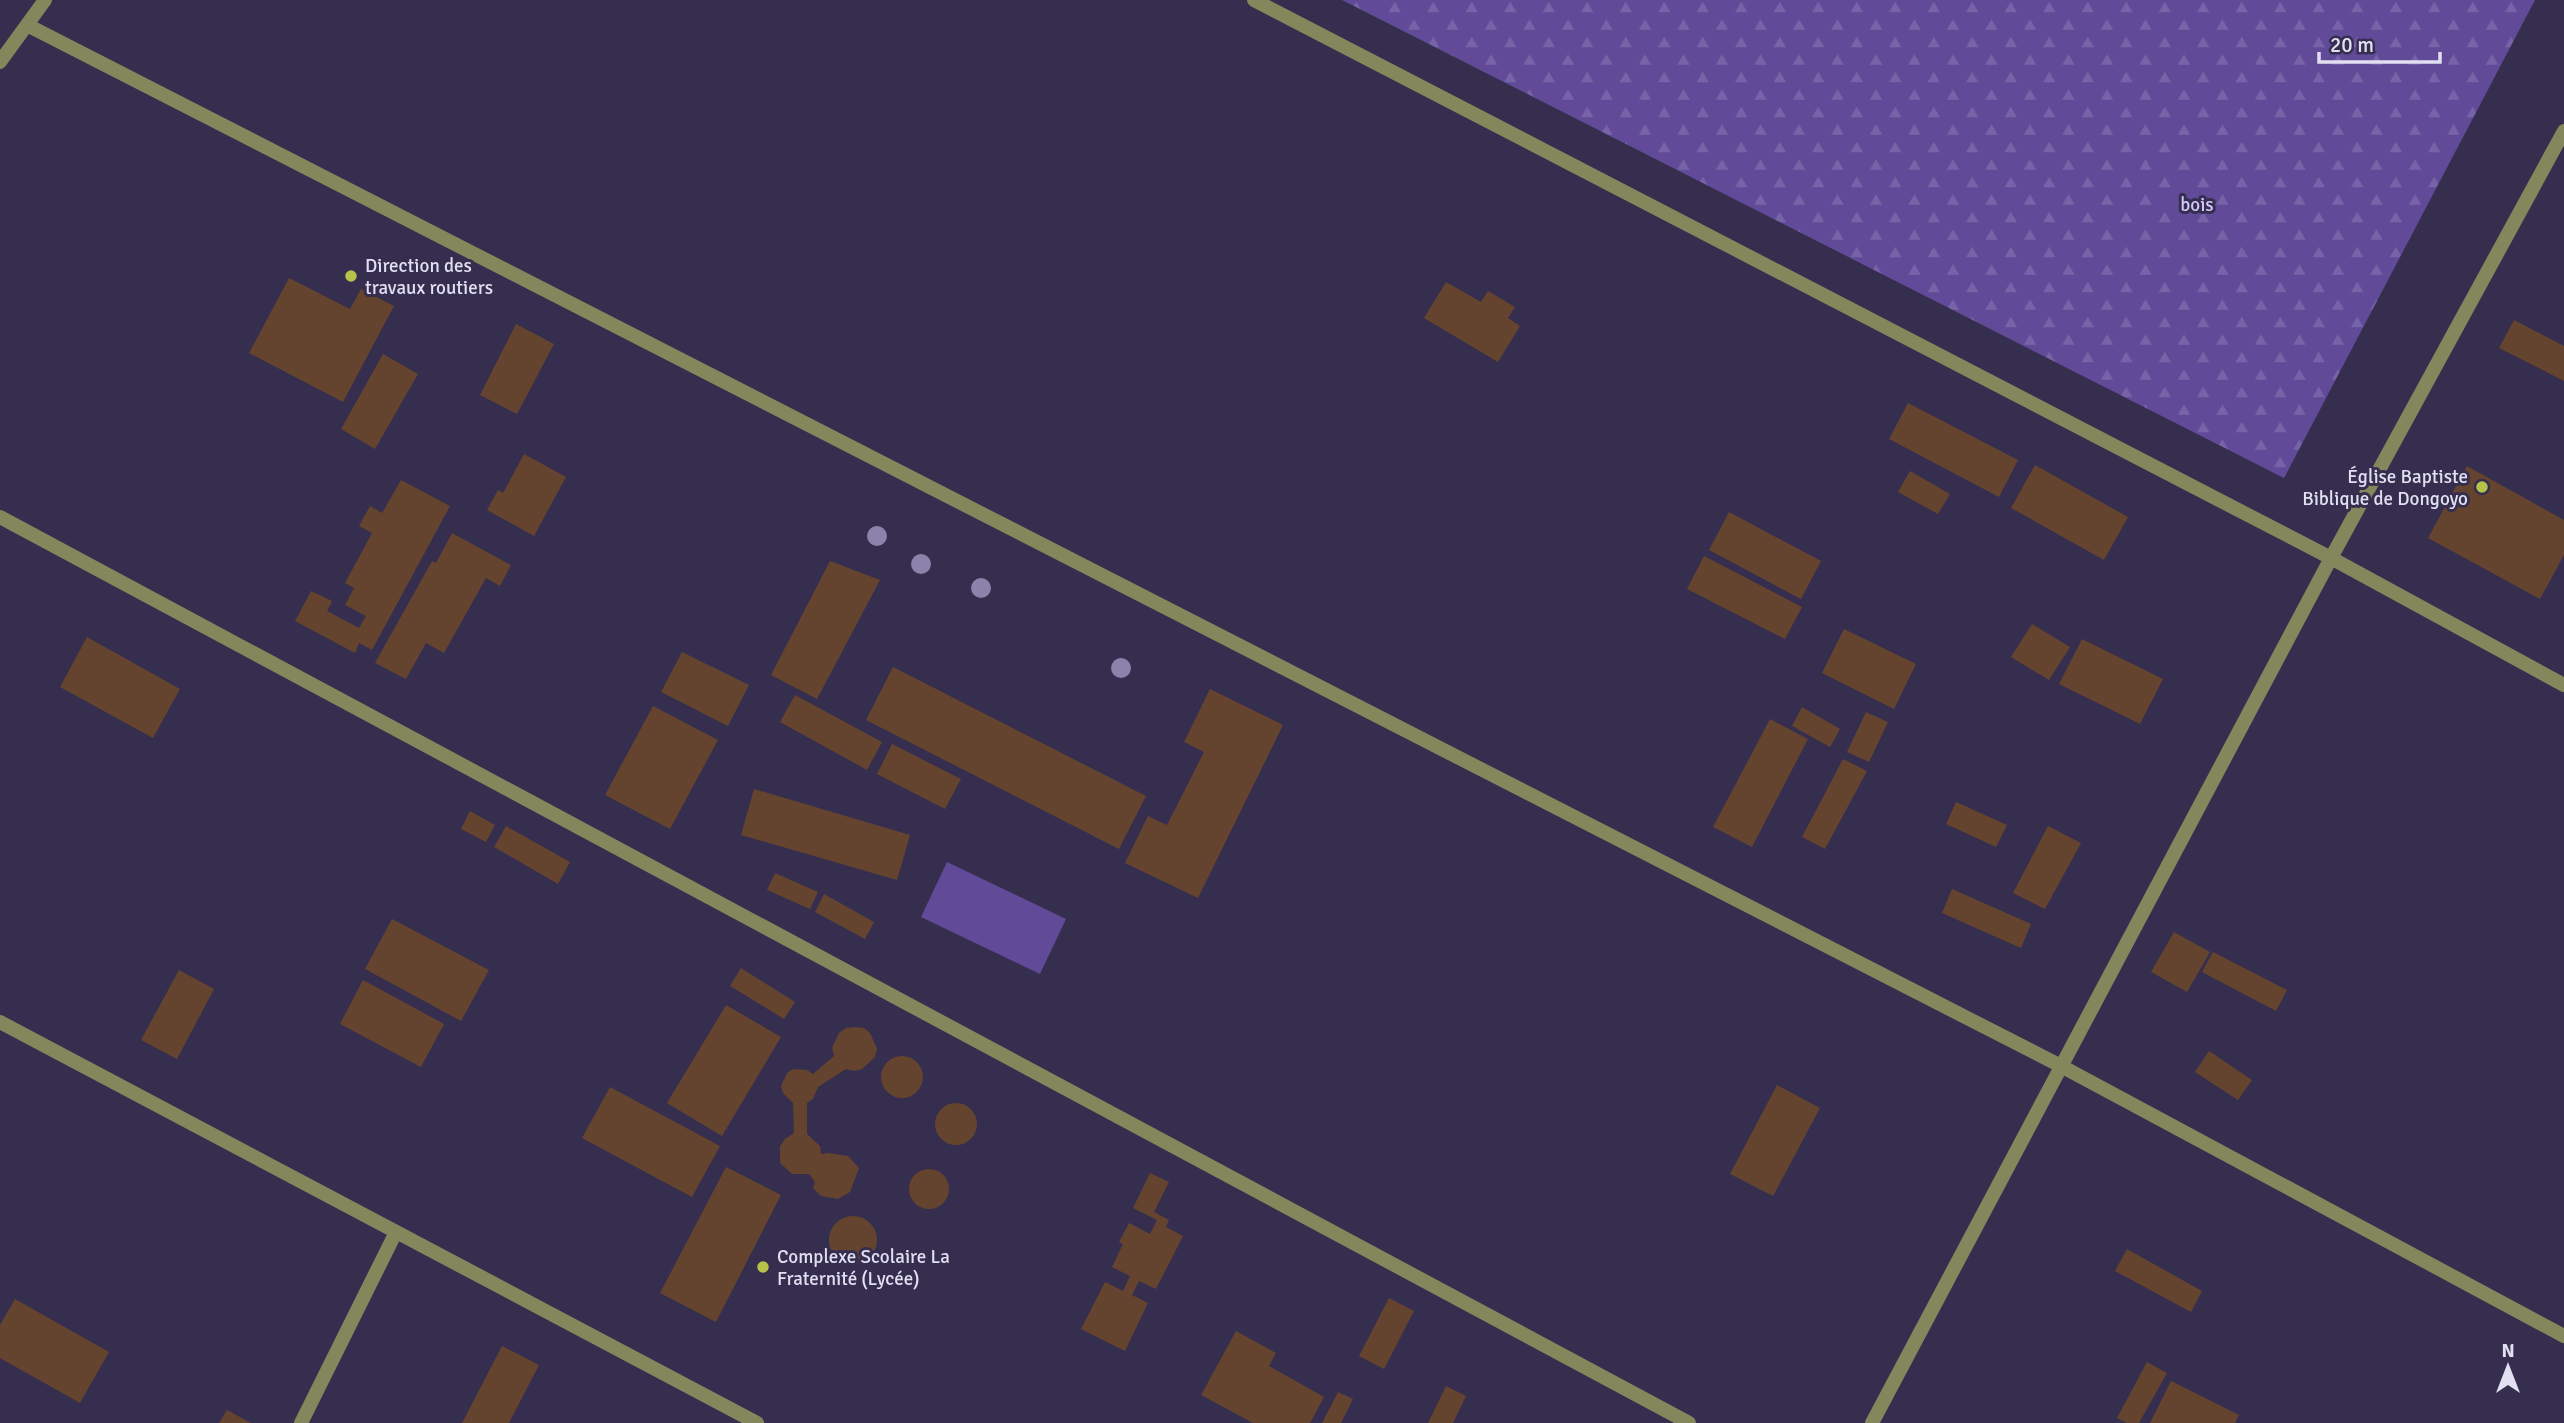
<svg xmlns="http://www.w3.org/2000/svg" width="2564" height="1423" font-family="Signika,sans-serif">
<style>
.forest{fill:url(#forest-firs)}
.pitch{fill:#614b99}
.building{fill:#64442f}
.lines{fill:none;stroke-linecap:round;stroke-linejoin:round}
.minor{stroke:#82885b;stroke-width:14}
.tree{fill:#8c83ac}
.poi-dot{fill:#b6c249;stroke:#362e4e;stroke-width:2.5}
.labels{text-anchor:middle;stroke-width:6;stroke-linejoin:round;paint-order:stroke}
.park-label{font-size:19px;fill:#d2c8f9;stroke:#362e4e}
.poi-label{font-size:19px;fill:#e2dff3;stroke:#362e4e;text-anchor:start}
</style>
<defs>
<pattern id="forest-firs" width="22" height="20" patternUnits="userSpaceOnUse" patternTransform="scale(1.75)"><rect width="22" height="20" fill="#614b99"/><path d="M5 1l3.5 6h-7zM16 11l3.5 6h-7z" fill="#7764a8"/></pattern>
</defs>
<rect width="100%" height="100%" fill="#362e4e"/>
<!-- forest -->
<path class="forest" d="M1342 0H2535L2284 478Z"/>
<!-- pitch -->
<path class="pitch" d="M947 862 1066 919 1040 974 921 917Z"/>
<!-- building -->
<path class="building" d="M289 278 350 309 361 289 394 306 343 402 249 353Z
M1446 282 1481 302 1488 291 1515 307 1508 318 1520 326 1498 362 1424 318Z
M2514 320 2564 346V381L2499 348Z
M516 324 554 344 517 414 480 395Z
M383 354 418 374 375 449 341 429Z
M1908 403 2018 460 1999 497 1889 439Z
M524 454 566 477 534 536 487 510 498 490 503 493Z
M2035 465 2128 517 2104 560 2011 508Z
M2467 466 2564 520V555L2540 599 2428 538Z
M1910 471 1950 494 1938 514 1898 492Z
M401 480 450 506 372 650 359 643 355 653 295 621 311 591 332 601 327 611 359 628 366 616 345 605 354 588 345 583 372 533 359 526 370 506 382 513Z
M1729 512 1821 561 1801 599 1709 550Z
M452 533 511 565 500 586 486 578 444 653 426 643 406 679 375 663 432 561 436 563Z
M1704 556 1802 607 1785 639 1687 589Z
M830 561 880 580 817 699 771 675Z
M2032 624 2070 647 2049 680 2011 657Z
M1844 629 1916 664 1894 709 1822 673Z
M87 637 180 689 153 738 60 687Z
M2082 639 2163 679 2140 724 2059 684Z
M682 652 749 685 728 726 661 692Z
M893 667 1146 796 1119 849 866 720Z
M1210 689 1283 725 1198 898 1125 863 1148 816 1167 825 1204 752 1184 742Z
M795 695 882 742 867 770 780 722Z
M653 706 718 740 670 829 605 795Z
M1802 707 1840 729 1830 747 1792 726Z
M1866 712 1888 722 1869 762 1847 752Z
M1770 719 1808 739 1752 847 1713 827Z
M892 744 961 779 945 809 877 774Z
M1843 759 1867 771 1825 849 1802 837Z
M754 789 910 835 897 880 741 835Z
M1956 802 2007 825 1996 847 1946 824Z
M470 811 495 825 486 842 461 829Z
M506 826 570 862 558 884 494 847Z
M2048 826 2081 843 2045 909 2013 893Z
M775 873 818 892 810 909 767 890Z
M1952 889 2031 924 2021 948 1942 913Z
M824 894 874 922 865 939 815 912Z
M392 919 489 970 461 1021 365 969Z
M2174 932 2210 952 2187 992 2151 972Z
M2213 952 2287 990 2276 1011 2202 972Z
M741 968 795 1002 784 1019 730 986Z
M179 970 214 989 177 1059 141 1040Z
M363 980 444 1024 421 1067 340 1024Z
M726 1005 781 1037 722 1136 667 1103Z
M855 1027 864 1028 870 1033 877 1049 875 1057 862 1069 854 1071 846 1069 818 1087 813 1099 807 1103V1134L820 1146 821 1154 828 1153 848 1156 859 1168 850 1192 838 1199 821 1196 813 1188 815 1182 809 1174H792L780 1163V1146L785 1139 794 1133 793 1103 783 1093 781 1086 787 1073 793 1069 807 1070 813 1074 834 1056 832 1048 839 1033 846 1028Z
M2209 1051 2252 1080 2238 1100 2195 1072Z
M881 1077a21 21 0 1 1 42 0a21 21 0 1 1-42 0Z
M1777 1085 1820 1108 1773 1196 1730 1174Z
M610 1087 720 1146 692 1197 582 1138Z
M935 1124a21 21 0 1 1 42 0a21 21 0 1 1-42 0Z
M726 1167 781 1195 716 1322 660 1293Z
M909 1189a20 20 0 1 1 40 0a20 20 0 1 1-40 0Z
M1150 1173 1169 1182 1154 1212 1169 1220 1166 1227 1183 1236 1156 1289 1139 1281 1132 1295 1148 1303 1125 1351 1081 1329 1105 1282 1123 1291 1130 1276 1112 1267 1123 1244 1119 1242 1129 1223 1150 1234 1157 1220 1133 1208Z
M829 1240a24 24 0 1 1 48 0a24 24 0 1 1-48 0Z
M2127 1249 2202 1291 2191 1312 2115 1271Z
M1389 1298 1414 1311 1384 1369 1359 1356Z
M15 1299 109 1352 80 1403 0 1358V1325Z
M1236 1331 1276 1353 1269 1366 1324 1397 1310 1423H1253L1201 1395Z
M502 1346 539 1365 509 1423H462Z
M2147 1362 2167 1373 2139 1423H2127L2117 1418Z
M2171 1381 2239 1415 2235 1423H2150Z
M1446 1386 1466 1396 1453 1423H1428Z
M1338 1392 1353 1399 1341 1423H1322Z
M227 1410 251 1423H219Z"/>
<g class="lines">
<!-- minor -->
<path class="minor" d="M1254 0 2331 558 2564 685
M27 25 2061 1066 2564 1336
M0 62 45 0
M0 517 1689 1423
M0 1022 757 1423
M301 1423 396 1232
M1872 1423 2331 558 2564 131"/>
</g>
<!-- trees -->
<g class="tree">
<circle cx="877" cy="536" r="10"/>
<circle cx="921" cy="564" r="10"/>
<circle cx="981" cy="588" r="10"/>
<circle cx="1121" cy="668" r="10"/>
</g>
<!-- markers -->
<g class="poi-dot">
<circle cx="351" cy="276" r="7"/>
<circle cx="2482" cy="487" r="7"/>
<circle cx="763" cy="1267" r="7"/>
</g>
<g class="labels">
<!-- park labels -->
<g class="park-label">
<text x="2197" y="211">bois</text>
</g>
<!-- poi labels -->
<g class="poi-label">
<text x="365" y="272">Direction des<tspan x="365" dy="22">travaux routiers</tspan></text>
<text x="2468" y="483" text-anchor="end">Église Baptiste<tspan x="2468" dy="22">Biblique de Dongoyo</tspan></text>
<text x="777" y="1263">Complexe Scolaire La<tspan x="777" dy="22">Fraternité (Lycée)</tspan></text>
</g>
</g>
<!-- north arrow -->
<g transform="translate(2508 1367)" stroke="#362e4e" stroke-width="5" paint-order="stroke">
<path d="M0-5L12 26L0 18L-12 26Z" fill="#e2dff3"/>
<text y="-10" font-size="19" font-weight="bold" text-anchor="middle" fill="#e2dff3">N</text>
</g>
<!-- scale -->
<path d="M2319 52v10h121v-10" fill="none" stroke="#e2dff3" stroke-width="3.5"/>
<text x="2330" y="52" font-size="21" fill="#e2dff3" stroke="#362e4e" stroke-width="5" paint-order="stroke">20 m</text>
</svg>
